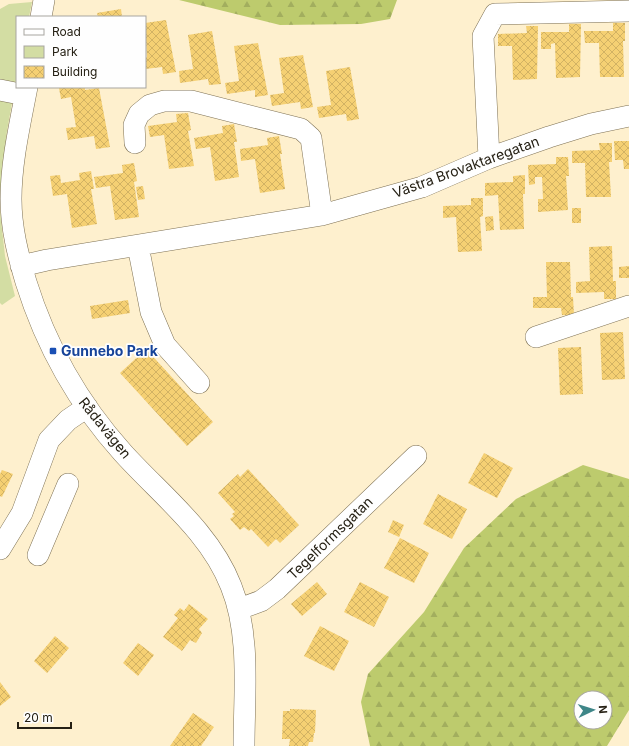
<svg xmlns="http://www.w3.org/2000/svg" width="629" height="746" font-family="Inter,sans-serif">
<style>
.forest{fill:url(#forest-firs);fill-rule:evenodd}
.park{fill:#d3dda3}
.building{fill:url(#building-cross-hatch)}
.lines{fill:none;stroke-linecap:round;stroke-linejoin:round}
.minor-casing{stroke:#7e7154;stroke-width:22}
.minor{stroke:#fff;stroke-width:21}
.transit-dot{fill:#1a4fb4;stroke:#fefefe;stroke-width:1.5}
.labels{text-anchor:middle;stroke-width:3.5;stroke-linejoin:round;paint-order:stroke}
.street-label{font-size:14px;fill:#252014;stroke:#fefefe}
.transit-label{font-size:14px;font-weight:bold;fill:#164399;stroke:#fefefe;text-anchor:start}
</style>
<defs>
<pattern id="forest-firs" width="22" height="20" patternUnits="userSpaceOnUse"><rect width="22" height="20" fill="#bdcb6d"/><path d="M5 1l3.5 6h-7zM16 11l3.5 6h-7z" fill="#a2ae5e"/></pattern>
<pattern id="building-cross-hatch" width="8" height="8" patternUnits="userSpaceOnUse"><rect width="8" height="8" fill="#f5d073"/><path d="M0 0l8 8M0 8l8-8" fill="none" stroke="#d2b263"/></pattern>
</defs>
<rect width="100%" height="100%" fill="#fef0ce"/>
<!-- forest -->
<path class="forest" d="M179 0H397L390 19 361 24 280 25Z
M583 465 629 479V710L607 746H370L361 702 368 674 424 612 464 548 516 499ZM581 698H605V722H581Z"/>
<!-- park -->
<path class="park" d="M32 2 29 17H17V75L7 131 0 200V9L9 4Z
M0 210 5 256 15 296 2 305 0 303Z"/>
<!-- building -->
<path class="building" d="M121 9 122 17H98L97 13Z
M166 20 176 72 163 74 162 67 145 69V58L147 57 145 23Z
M613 23H625V41H623L624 77H600L599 43H585L584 31H613Z
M569 24H581L580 77 556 78 555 43 551 44V49H541V32H569Z
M526 26H538L537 79 513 80 512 46H498V34L527 33Z
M212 31 221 84 209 85 208 79 180 83 179 71 193 69 188 35Z
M258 43 268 95 255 97V90L227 94 225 83 239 81 234 46Z
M303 55 313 107 301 109 300 102 272 106 270 95 284 93 279 58Z
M350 67 359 119 347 121 346 114 319 118 317 107 331 105 326 71Z
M85 87V90L99 88 110 147 96 149 94 136 68 140 66 128 76 127 71 97 61 99 59 88Z
M188 113 191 130 188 131 194 166 169 169 164 135 150 137 148 126 177 122 176 114Z
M234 124 237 142H234L239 177 215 181 210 147 196 149 194 138 223 133 222 126Z
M279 136 282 154H280L285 189 260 193 255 159 241 161 240 149 268 145 267 138Z
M614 141H629V169H624L623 160H615Z
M599 143H612V162H609L611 197H586L585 163H572V151L600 150Z
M556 157H568L569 176H566L568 210 538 212V199H543L542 177H535V184L529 185 528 165 556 164Z
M134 163 137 181 134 182 139 217 115 220 110 186 96 188 94 177 123 173 122 165Z
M91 171 94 189H91L97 224 72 228 67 194 53 196 50 176 60 175 61 183 80 180 79 173Z
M525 175V194H523L524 229 500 230 498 195 485 196V183L513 182V176Z
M143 186 145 199 138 200 136 187Z
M471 198H483V216L480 217 482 251 458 252 456 217 443 218V206L471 205Z
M572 208H581V223H572Z
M493 216 494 230 486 231 485 217Z
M612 246 613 281H616V299H604V292L576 293V282L590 281 589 247Z
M546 262H570L571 297H573L574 315H562L561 308H533V297H547Z
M629 266V278H619V267Z
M128 300 130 313 92 319 90 306Z
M623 332 625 379 602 380 600 333Z
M581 347 583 394 560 395 558 348Z
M146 349 213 422 187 446 120 373Z
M484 453 513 468 497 498 468 483Z
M248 469 299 525 280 543 276 539 268 547 251 529 249 531 244 527 240 530 230 519 234 516 232 514 235 512 218 493 238 474 240 477Z
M2 470 13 474 2 497 0 496V474Z
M438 494 467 509 452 539 423 524Z
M393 520 404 525 399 537 388 532Z
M400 538 429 553 414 583 384 568Z
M317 582 327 594 302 616 291 604Z
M360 582 389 597 374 627 344 612Z
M189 604 208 619 199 629 202 633 196 643 190 640 182 651 163 637 178 618 174 615 180 608 184 611Z
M320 626 349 641 334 671 304 656Z
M55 636 69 648 47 673 34 661Z
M138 643 154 655 138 676 123 663Z
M0 682 11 697 0 706Z
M290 709 316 710 315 733H314L313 742H309L308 746H289L290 739H282L283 711H290Z
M193 713 214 727 201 746H170Z"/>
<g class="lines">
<defs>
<path id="minor" d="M41 17 44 0
M27 87C20 124 11 162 11 199 11 228 18 255 26 282 46 346 78 403 123 453 161 495 210 532 231 586 251 635 244 694 244 746
M0 90 25 95
M135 143 134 125 139 114 150 105 164 101H191L301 129 311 138 322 215
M489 158 483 36 495 14 629 11
M138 246 151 312 165 345 199 383
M21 266 47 260 322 215 422 187 489 158 549 137 591 124 629 116
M536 337 629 306
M0 549 22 513 49 440 68 420 87 407
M38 555 68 484
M239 609 261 601 277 589 416 456"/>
</defs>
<!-- minor casing -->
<use href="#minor" class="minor-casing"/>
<!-- minor -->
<use href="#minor" class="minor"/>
</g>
<!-- markers -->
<rect class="transit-dot" x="49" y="347" width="8" height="8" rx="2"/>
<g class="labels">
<!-- street labels -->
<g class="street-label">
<text transform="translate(466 167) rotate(-20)" y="5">Västra Brovaktaregatan</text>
<text transform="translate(105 428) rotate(51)" y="5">Rådavägen</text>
<text transform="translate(330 538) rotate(-44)" y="5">Tegelformsgatan</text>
</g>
<!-- transit labels -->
<g class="transit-label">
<text x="61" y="356">Gunnebo Park</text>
</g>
</g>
<!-- legend -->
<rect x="16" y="16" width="130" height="72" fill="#fefefe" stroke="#a7a5a0"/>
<rect x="24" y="29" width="20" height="6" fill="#ffffff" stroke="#a7a5a0"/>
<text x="52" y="36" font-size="12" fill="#252014">Road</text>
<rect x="24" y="46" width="20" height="12" fill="#d3dda3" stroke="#a7a5a0"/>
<text x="52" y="56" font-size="12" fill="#252014">Park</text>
<rect x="24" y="66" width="20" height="12" fill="url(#building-cross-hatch)" stroke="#a7a5a0"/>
<text x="52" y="76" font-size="12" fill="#252014">Building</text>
<!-- north arrow -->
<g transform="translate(593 710) rotate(86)"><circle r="19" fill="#fefefe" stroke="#a7a5a0"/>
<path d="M0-3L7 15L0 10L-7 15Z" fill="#3e8688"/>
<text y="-6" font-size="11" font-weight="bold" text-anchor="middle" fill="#252014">N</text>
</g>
<!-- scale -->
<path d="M18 722v6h53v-6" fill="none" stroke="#252014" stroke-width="2"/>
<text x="24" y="722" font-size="12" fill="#252014" stroke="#fefefe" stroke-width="3" paint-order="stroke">20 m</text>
</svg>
